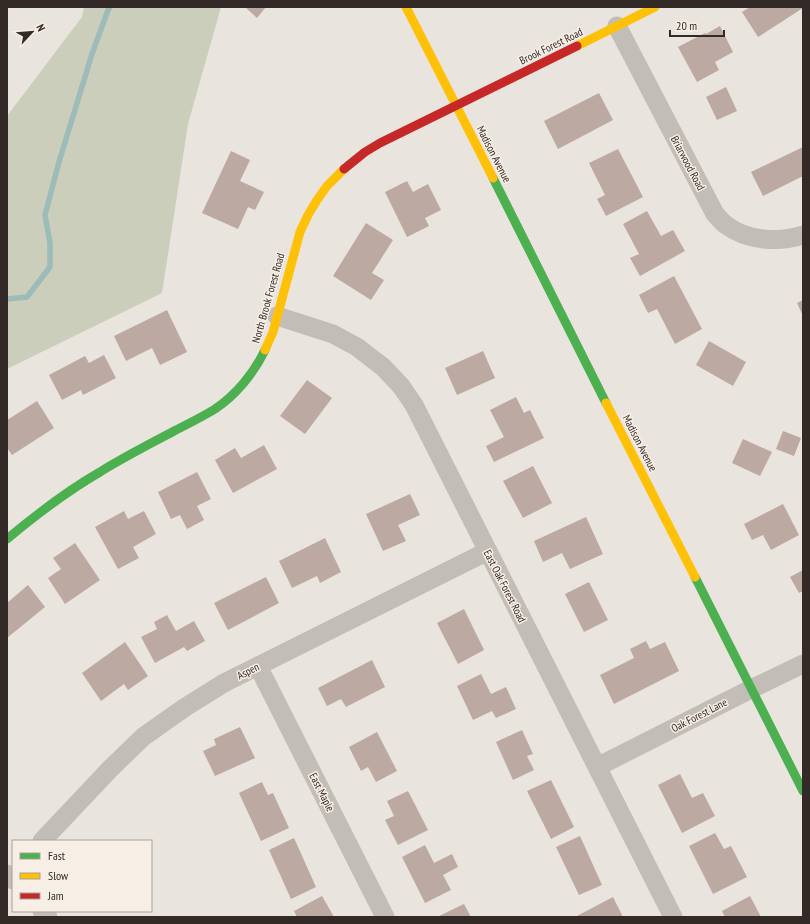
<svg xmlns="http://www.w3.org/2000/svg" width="810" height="924" font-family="'PT Sans Narrow',sans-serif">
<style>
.green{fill:#cbceba}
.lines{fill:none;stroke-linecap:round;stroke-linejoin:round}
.stream{stroke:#9cbbb9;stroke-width:5.5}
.building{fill:#bca9a1}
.street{stroke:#c3bdb8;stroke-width:19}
.fast{stroke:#4caf50;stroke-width:9}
.slow{stroke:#ffc107;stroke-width:9}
.jam{stroke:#c62828;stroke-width:9}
.labels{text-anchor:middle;stroke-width:3;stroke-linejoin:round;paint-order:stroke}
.street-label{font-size:11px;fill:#332a27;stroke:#f7eee5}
</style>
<rect width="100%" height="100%" fill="#eae4df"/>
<!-- green -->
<path class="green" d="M84 7H221L188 124 162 293 7 369V116L82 17Z"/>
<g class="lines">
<!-- stream -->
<path class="stream" d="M7 299 27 297 50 267V243L45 215 59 162 92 54 108 10 110 7"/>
</g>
<!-- building -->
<path class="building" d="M245 7H266L257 18Z
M750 7H803V8L758 37 742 12Z
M720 26 733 52 715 62 719 70 697 82 678 47 705 33 706 34Z
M726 87 737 111 717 120 706 97Z
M599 93 613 120 558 149 544 121Z
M803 147V176L763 196 751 172Z
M618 149 643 197 606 216 597 199 605 195 589 163Z
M231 151 250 160 240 181 264 192 255 210 248 207 238 229 202 213Z
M407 181 413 192 428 184 441 210 425 218 429 226 407 237 385 192Z
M647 211 661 236 673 230 685 251 640 276 630 258 639 254 623 224Z
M366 223 393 240 372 273 384 280 371 300 333 276Z
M674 276 702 329 675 344 657 309 648 313 639 295Z
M803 300V316L797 303Z
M167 310 187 352 160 365 152 348 126 361 114 336Z
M709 341 746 362 733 386 696 365Z
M483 351 495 378 457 395 445 368Z
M104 355 116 378 83 395 81 390 62 400 49 375 85 356 89 363Z
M307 380 332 398 305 434 280 416Z
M516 397 524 413 530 410 544 438 494 462 486 446 504 437 490 410Z
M37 401 54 428 12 455 7 448V420Z
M783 431 801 438 794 456 776 449Z
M743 439 772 452 760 476 732 463Z
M264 445 277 469 233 493 215 460 235 448 241 458Z
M533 466 552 503 523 518 503 481Z
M197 472 211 499 197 506 204 520 187 529 180 515 171 519 158 492Z
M410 494 420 515 398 525 406 541 383 551 366 514Z
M783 504 799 535 771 550 763 535 752 540 744 524Z
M124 511 128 519 144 511 156 534 133 547 139 558 118 569 95 527Z
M586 517 603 554 570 569 562 553 543 562 534 541Z
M325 538 341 572 320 583 317 576 292 588 279 561Z
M75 543 100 580 65 604 48 578 61 569 53 558Z
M803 570V591L799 593 790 577Z
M266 577 279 603 228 630 214 603Z
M589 582 608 620 584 632 565 594Z
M28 585 45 607 7 638V603Z
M464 609 484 650 458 664 437 623Z
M167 615 176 631 194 621 205 641 187 651 184 647 155 663 141 637 157 629 154 622Z
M646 641 650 649 665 642 679 671 614 704 600 675 634 658 630 649Z
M125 642 148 676 128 690 124 684 101 701 82 673Z
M372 660 385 687 346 707 341 699 327 706 318 688Z
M481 674 491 694 506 687 516 709 496 718 492 711 473 720 457 686Z
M240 727 255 758 215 776 203 751 216 745 214 739Z
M522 730 533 754 527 756 534 770 513 780 496 742Z
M377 732 397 771 376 782 368 767 361 771 349 747Z
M680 774 692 798 703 793 715 816 682 833 658 785Z
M551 780 574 827 551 839 527 791Z
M262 782 268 795 273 793 289 828 261 841 239 793Z
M408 791 428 830 398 845 385 820 394 816 387 801Z
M715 833 724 849 731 846 747 877 713 894 689 846Z
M580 836 602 885 579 895 556 847Z
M294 838 316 887 291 899 269 850Z
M425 845 434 863 452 854 458 867 443 875 451 890 425 903 402 857Z
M322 896 334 917H297L294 911Z
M750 896 761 917H725L722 911Z
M613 897 623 917H575Z
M464 904 471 917H437Z"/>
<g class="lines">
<!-- street -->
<path class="street" d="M617 26 715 214C719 218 722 222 726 225 747 241 779 243 803 235
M277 316 333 334 357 347 383 367 401 386 414 405 673 917
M258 666 385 917
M597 767 751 689 803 664
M42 841 110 769 143 737 184 708 224 683 488 551
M7 874 13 880
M42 911 48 917"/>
<!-- fast -->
<path class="fast" d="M493 178 606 403
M7 539C37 514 67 491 100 472 124 457 150 444 174 431 188 424 202 417 215 409 236 395 254 373 265 350
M695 577 803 791"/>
<!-- slow -->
<path class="slow" d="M406 7 493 178
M577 46 655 7
M265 350 273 332 300 232 308 215 317 200 327 186 344 169
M606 403 695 577"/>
<!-- jam -->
<path class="jam" d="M344 169 365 152 380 143 577 46"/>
</g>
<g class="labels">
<!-- street labels -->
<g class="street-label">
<text transform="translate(551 46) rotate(-26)" y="4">Brook Forest Road</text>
<text transform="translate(494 154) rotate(63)" y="4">Madison Avenue</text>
<text transform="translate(688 163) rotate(62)" y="4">Briarwood Road</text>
<text transform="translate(268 298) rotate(-74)" y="4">North Brook Forest Road</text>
<text transform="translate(640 443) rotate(63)" y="4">Madison Avenue</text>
<text transform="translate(505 586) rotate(63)" y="4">East Oak Forest Road</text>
<text transform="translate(248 671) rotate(-27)" y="4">Aspen</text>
<text transform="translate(699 715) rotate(-27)" y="4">Oak Forest Lane</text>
<text transform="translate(322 792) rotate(63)" y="4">East Maple</text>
</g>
</g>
<!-- border -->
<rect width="810" height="924" fill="none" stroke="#332a27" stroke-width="16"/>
<!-- legend -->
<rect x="12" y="840" width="140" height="72" fill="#f7eee5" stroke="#a9a099"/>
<rect x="20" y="853" width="20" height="6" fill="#4caf50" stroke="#a9a099"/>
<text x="48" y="860" font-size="12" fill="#332a27">Fast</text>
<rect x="20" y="873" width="20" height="6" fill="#ffc107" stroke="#a9a099"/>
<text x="48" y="880" font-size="12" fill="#332a27">Slow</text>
<rect x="20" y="893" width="20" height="6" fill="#c62828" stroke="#a9a099"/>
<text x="48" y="900" font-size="12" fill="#332a27">Jam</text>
<!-- north arrow -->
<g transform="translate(32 32) rotate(64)" stroke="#f7eee5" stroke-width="3" paint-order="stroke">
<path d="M0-3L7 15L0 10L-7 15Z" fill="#332a27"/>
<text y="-6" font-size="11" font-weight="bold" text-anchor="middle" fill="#332a27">N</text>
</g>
<!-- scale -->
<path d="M670 30v6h54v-6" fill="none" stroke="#332a27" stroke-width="2"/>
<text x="676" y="30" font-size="12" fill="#332a27" stroke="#f7eee5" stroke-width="3" paint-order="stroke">20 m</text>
</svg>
